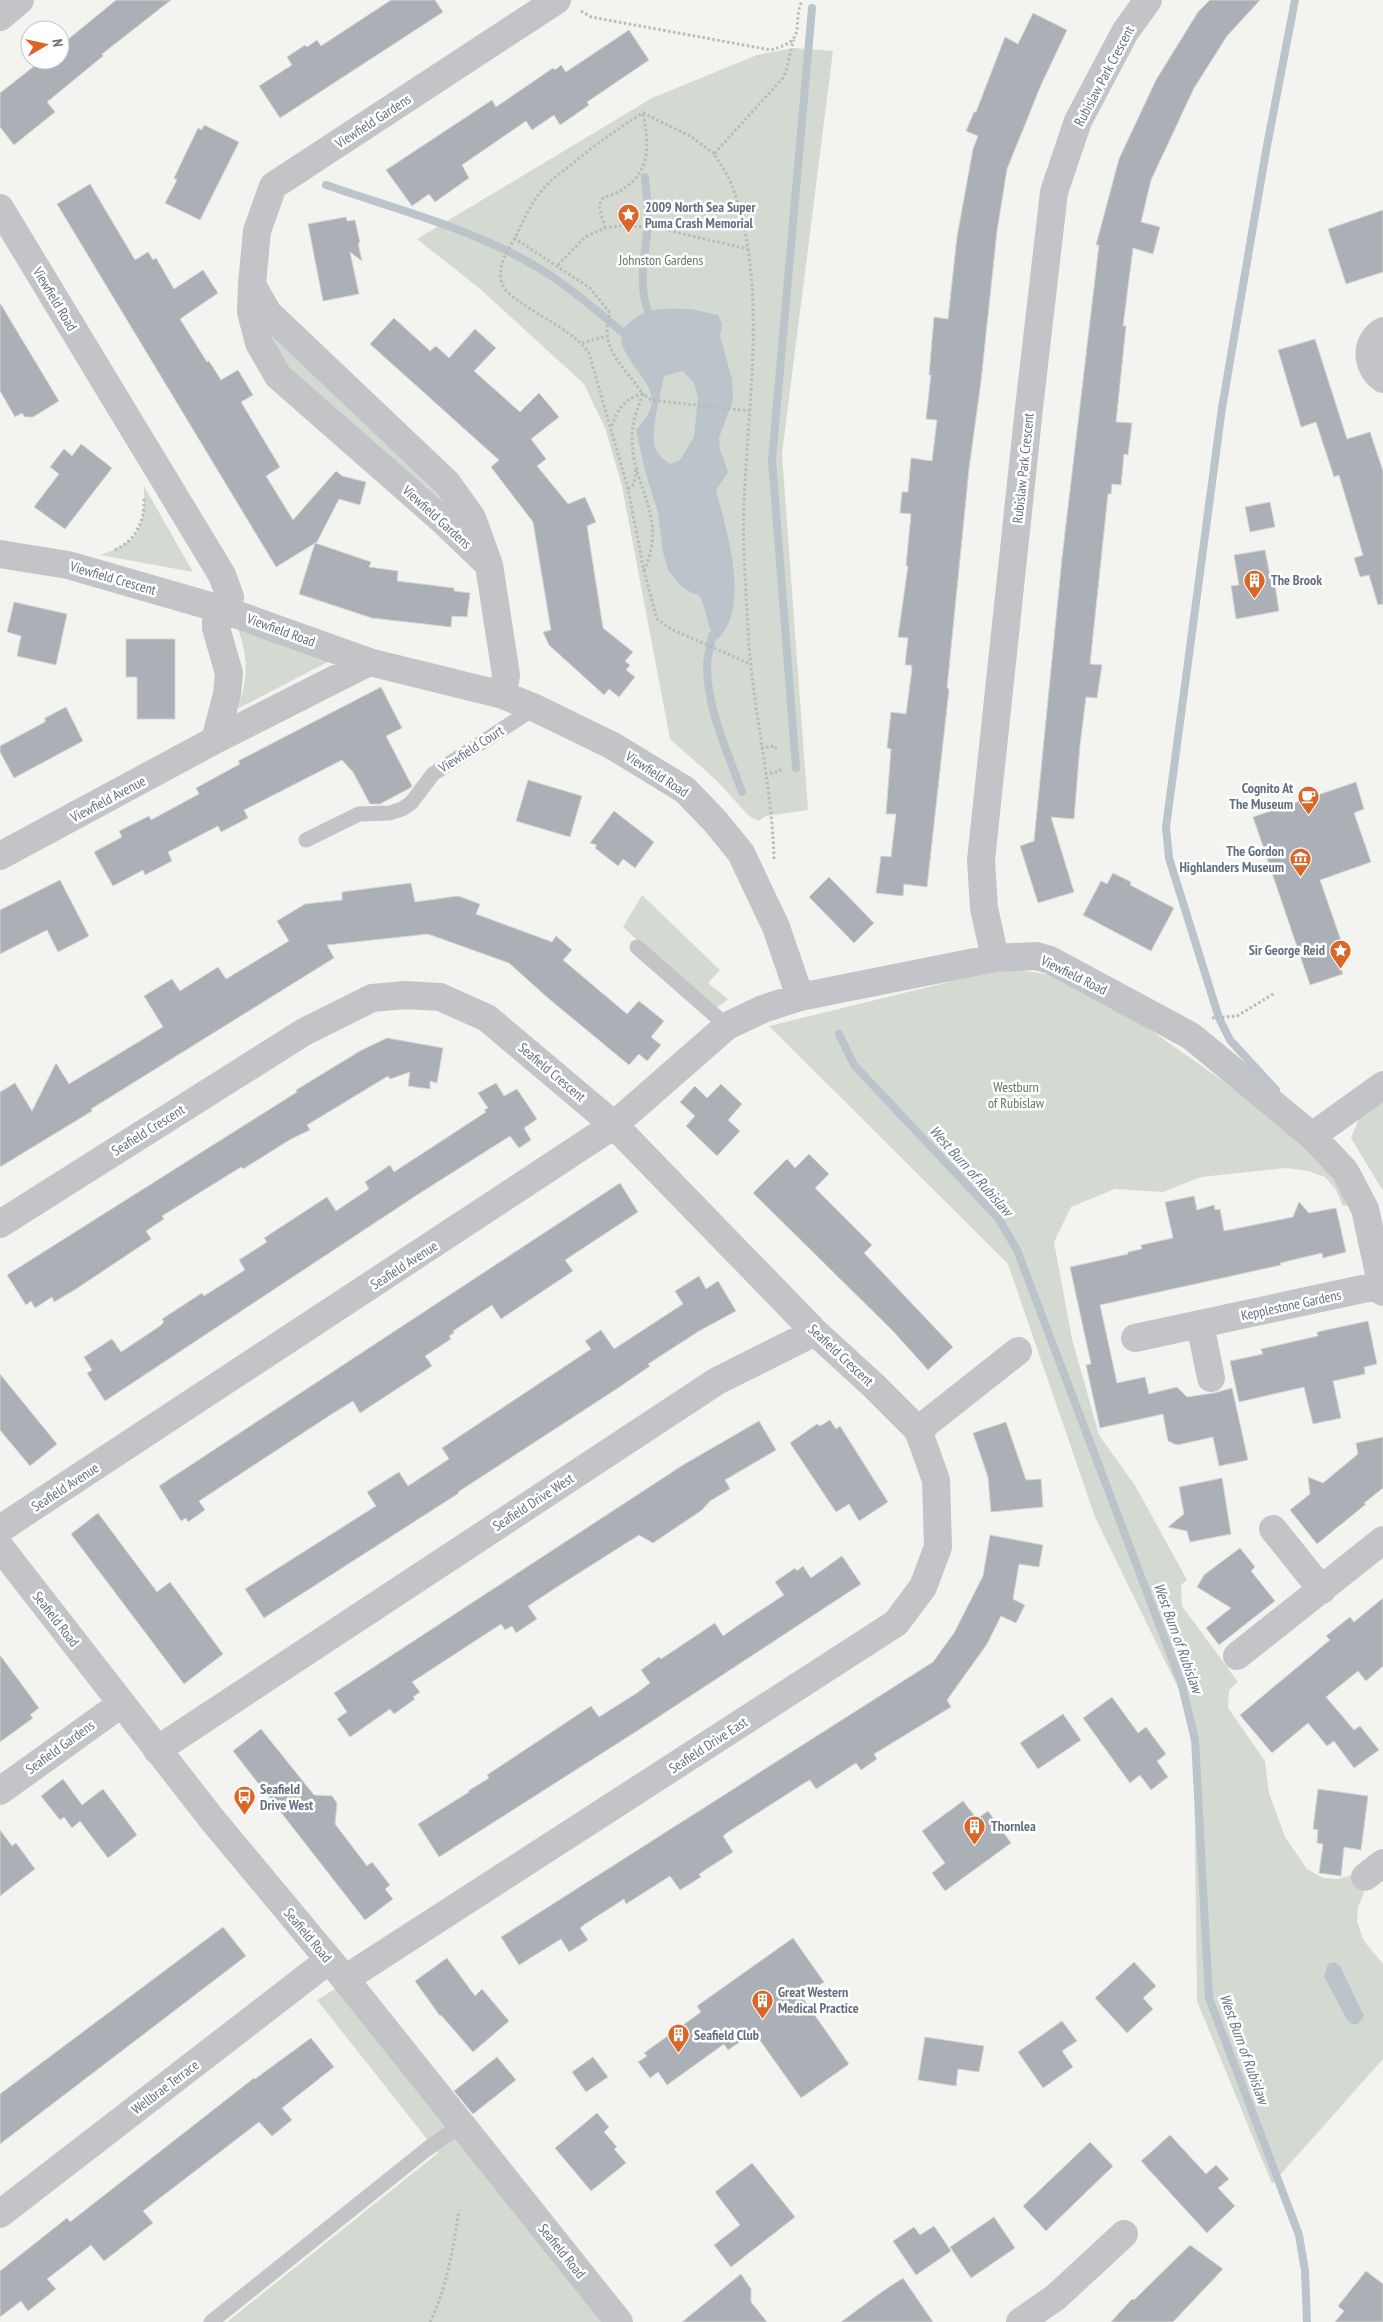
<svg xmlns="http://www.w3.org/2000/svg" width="1383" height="2322" font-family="'PT Sans Narrow',sans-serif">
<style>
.green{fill:#d4dad1}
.water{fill:#bac4ca;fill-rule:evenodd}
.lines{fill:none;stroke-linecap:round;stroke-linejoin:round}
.stream{stroke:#bac4ca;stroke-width:8}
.building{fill:#aab0b5;stroke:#d5d5d3}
.path{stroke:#b9bbbd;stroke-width:3;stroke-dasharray:2.5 2.5;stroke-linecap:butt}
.service{stroke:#c2c4c8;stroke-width:15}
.minor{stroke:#c2c4c8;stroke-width:28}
.tertiary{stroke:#c2c4c8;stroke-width:28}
.labels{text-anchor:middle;stroke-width:5;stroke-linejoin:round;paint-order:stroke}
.street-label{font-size:14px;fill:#647080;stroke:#fff}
.poi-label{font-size:14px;font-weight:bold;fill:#647080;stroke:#fff;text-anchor:start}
.park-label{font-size:14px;fill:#647762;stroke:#fff}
.water-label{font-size:15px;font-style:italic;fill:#647885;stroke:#fff}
</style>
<rect width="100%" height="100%" fill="#f3f4f0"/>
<!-- green -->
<path class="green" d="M794 48 833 51 782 454 808 810 766 816 759 821 749 816 716 780 670 739 622 486 605 428 584 384 479 288 417 239 652 98 757 55Z
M268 313 447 483 489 565 259 343Z
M144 486 193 572 100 555C141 542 145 526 144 486Z
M232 615 347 652 237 709C251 676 247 646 232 615Z
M642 895 720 970 708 983 728 999 714 1010 623 927Z
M1006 968 1066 977 1122 1010 1311 1143 1361 1203 1343 1206 1336 1190 1325 1177 1308 1171 1286 1168 1201 1177 1163 1192 1115 1189 1071 1207 1054 1242 1072 1339 1099 1435 1136 1487 1187 1580 1181 1585 1182 1606 1238 1682 1229 1690 1228 1708 1265 1761 1269 1793 1285 1837 1307 1869 1323 1878 1337 1879 1352 1875 1364 1893 1358 1907 1357 1922 1364 1941 1383 1964V2059L1272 2184 1197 2001 1194 1760 1189 1722 1182 1696 1095 1517 1008 1264 769 1026Z
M1383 1094V1191L1351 1138 1363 1109Z
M338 1987 610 2322H227L438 2153 317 2000Z"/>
<!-- water -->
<path class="water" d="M691 309 718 315 722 324 720 336 732 379 733 400 719 438 720 449 728 472 716 490C726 530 752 606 717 640 707 631 707 607 698 594H693L679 584 668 570 663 552 658 513 646 474 636 430C672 393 637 380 623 347 621 342 621 336 621 331 642 307 661 308 691 309ZM683 371 694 383 698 398 694 437 680 460 670 464C665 460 659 456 656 450 649 436 661 393 664 376Z
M1334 1962 1340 1966 1364 2016 1358 2024H1352L1347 2020 1324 1976 1328 1964Z"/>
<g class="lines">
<!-- stream -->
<path class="stream" d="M645 177C646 190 648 203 648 216 648 250 636 277 648 311
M326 185C392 208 460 225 523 259 559 278 590 305 621 331
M712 636C711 646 707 656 707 666 707 709 728 753 742 792
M796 768 772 460 812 8
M839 1034 854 1065 999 1219 1017 1250 1181 1682 1195 1740 1209 1998 1299 2235 1305 2271 1307 2322
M1276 1090 1230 1040 1219 1018 1169 858 1166 827 1222 408 1266 151 1295 0"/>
</g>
<!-- building -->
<path class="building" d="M116 0H171L102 54 103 56 47 102 55 112 14 145 0 127V93L42 60H60V46Z
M391 0H435L443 12 280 118 259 86 292 65 287 57 305 45 307 47 317 40 321 46Z
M1210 0H1260L1227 36 1194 88 1151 180 1141 222 1160 227 1153 254 1133 248 1123 326H1126L1116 422 1132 423 1128 455 1124 454 1121 485 1112 484 1111 494H1108L1090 664 1102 665 1097 698 1086 697 1080 745 1074 819 1051 817 1074 892 1038 903 1020 846 1034 841 1062 558 1099 245H1096L1119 159 1156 80 1198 12Z
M1033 13 1067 30 1041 85 1007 169 997 231 981 381 969 469 947 688 949 689 927 887 904 884 903 896 876 893 881 856 891 857 896 814H886L891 749 887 748 891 712 906 714 912 669 911 665H905L908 638 898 637 908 566H906L911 514 900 513 902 492H908L911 458 932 461 937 420 926 419 931 375H929L934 317 948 319 957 237 973 149 978 136 966 131 974 112H976L1005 37 1018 44Z
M629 30 649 60 587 102 589 105 560 125 554 115 532 130 526 121 462 165 469 178 435 202 429 194 412 206 386 170 492 100 496 107 553 68 555 70 561 65 566 72Z
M204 125 239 142 200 220 165 203 177 180 174 178 198 128 202 130Z
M90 184 135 260 148 252 153 260 156 258 174 289 203 270 218 293 180 319 207 362 209 361 221 380 238 370 253 395 241 402 280 467 266 476 293 520 336 471 342 476 366 482 360 505 339 499 317 542 276 567 57 204Z
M1383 210V272L1346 284 1328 229Z
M346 217 347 221 355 220 360 243H358L362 261 350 252 359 294 323 301 308 224Z
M0 303 59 401 33 417H25L22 413 15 417 0 391Z
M394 318 430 351 436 346 449 358 475 329 496 348 474 371 520 412 539 393 559 417 531 439 546 459 537 466 568 504 585 497 596 522 587 526 603 628 633 652 625 661 630 665 626 670 635 677 619 697 609 689 604 695 549 645 543 632 551 630 533 522 491 467 499 460 370 344Z
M1315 339 1347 439 1370 432 1383 471V604L1378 605 1369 575 1360 577 1354 558 1363 555 1339 475 1334 477 1316 422 1301 427 1278 350Z
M81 444 112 468 65 529 34 507 59 474 50 467 64 449 72 456Z
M1270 502 1275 527 1250 532 1245 507Z
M315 543 371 562 369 567 398 571 397 581 454 588V591L470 593 467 617 452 616 451 627 372 618 299 594Z
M1265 550 1272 586 1275 585 1279 611 1236 619 1231 586 1239 585 1234 555Z
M14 602 67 614 56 665 17 656 21 636 7 632Z
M126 639H175V719H137V677H126Z
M381 687 402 728 386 736 412 786 410 788 380 804H370L353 772 342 760 244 810 248 818 221 832 218 826 168 852 172 861 145 875 143 870 113 886 94 852 122 837 119 831 149 816 151 820 199 794 196 788 240 764 238 761Z
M66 707 83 741 14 778 0 752V746L45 722V718Z
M528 780 582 796 570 837 516 821Z
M1356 782 1364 809 1354 813 1371 862 1320 880 1346 955 1337 958 1343 974 1310 985 1253 817Z
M614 811 654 842 635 868 623 859 618 866 595 848 597 845 590 843Z
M1113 873 1131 882 1130 885 1174 908 1151 951 1083 915 1101 881 1107 884Z
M829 877 874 923 854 943 809 897Z
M60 880 89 936 58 952 47 930 0 954V910Z
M411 883 415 902 458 896 480 904 476 914 552 942 556 936 572 950 563 960 627 1014 639 1001 664 1021 651 1037 661 1045 647 1061 639 1054 629 1065 548 998 509 963 428 934 327 945 334 958 91 1109 92 1111 0 1167V1092L15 1083 32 1111 56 1063 69 1084 163 1027 144 996 172 979 180 991 218 967 226 979 289 941 277 921 305 904 342 900V892Z
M387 1038 443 1048 437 1083 430 1081V1089L408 1086 410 1072 390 1079 388 1076 307 1125 310 1130 291 1139 243 1169 241 1167 162 1216 164 1219 146 1231 151 1239 76 1289 54 1302 52 1297 35 1308 31 1301 26 1305 7 1275 297 1092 296 1090 360 1051Z
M496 1083 504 1096 517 1089 537 1119 524 1128 531 1140 519 1148 510 1136 420 1193 105 1401 87 1373 92 1370 84 1357 112 1339 121 1352 160 1326 164 1322 162 1319 202 1293 204 1296 245 1270 239 1260 267 1242 264 1238 327 1197 336 1211 369 1189 365 1182 390 1165 394 1172 486 1112 484 1110 488 1108 478 1093Z
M721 1084 742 1104 728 1120 740 1131 717 1156 686 1126 695 1116 680 1102 695 1086 707 1098Z
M809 1154 829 1174 815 1188 872 1245 864 1253 953 1347 928 1370 893 1331 753 1193 787 1159 795 1168Z
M620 1183 638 1212 565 1260 573 1271 501 1319 492 1305 453 1331 454 1333 449 1336 451 1339 425 1356 432 1366 360 1413 353 1401 335 1412 199 1501 205 1510 188 1522 186 1518 181 1521 159 1486Z
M1194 1196 1197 1210 1214 1205 1215 1210 1220 1209 1224 1231 1293 1217 1299 1202 1309 1213 1336 1208 1346 1252 1323 1258 1322 1253 1280 1263 1281 1265 1100 1305 1117 1383 1145 1377 1149 1394 1177 1387 1187 1397 1214 1393 1232 1388 1248 1460 1219 1466 1213 1437 1177 1445 1168 1441 1163 1414 1100 1428 1086 1365 1091 1364 1070 1267 1128 1254V1252L1142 1249 1141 1245 1173 1238 1165 1202Z
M699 1276 706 1289 718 1281 736 1311 699 1331 648 1364 650 1366 618 1388 458 1492 459 1493 264 1618 245 1589 376 1506 367 1492 399 1472 408 1486 449 1459 442 1448 591 1349 585 1341 601 1330 614 1349 683 1304 675 1291Z
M1368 1321 1377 1364 1364 1367 1365 1374 1333 1381 1341 1418 1313 1424 1304 1387 1239 1402 1230 1361 1263 1354 1261 1349 1318 1336 1317 1332Z
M0 1374 57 1444 30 1466 0 1430Z
M830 1420 836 1429 840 1426 888 1502 859 1521 849 1504 836 1512 790 1443 817 1424 820 1426Z
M759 1421 776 1450 725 1480 730 1489 710 1501 702 1510 653 1543 639 1535 560 1585 528 1606 537 1619 516 1633 512 1626 505 1630 501 1624 412 1682 420 1692 413 1697 415 1699 394 1714 390 1709 350 1737 337 1719 347 1712 334 1693 683 1465Z
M1006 1422 1026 1480 1041 1479 1043 1507 991 1512 988 1477 973 1433Z
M1383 1437V1488L1364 1503 1366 1504 1317 1544 1290 1510 1310 1494 1308 1477 1323 1483 1358 1454 1356 1443Z
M1222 1478 1231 1534 1190 1542 1187 1531 1168 1527 1184 1514 1179 1487Z
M98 1513 157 1592 170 1582 223 1654 184 1684 71 1534Z
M990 1535 1043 1545 1039 1567 1019 1564 1013 1599 1025 1605 1016 1623 1001 1616 987 1644 947 1700 951 1707 874 1754 877 1759 861 1770 856 1763 816 1789 810 1780 806 1782 728 1832 723 1836 733 1852 699 1874 701 1877 680 1890 670 1876 626 1904 624 1899 585 1924 580 1928 588 1940 569 1952 561 1939 519 1965 501 1937 933 1662 954 1633 983 1576Z
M1240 1548 1255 1567 1251 1571 1275 1601 1219 1645 1206 1628 1231 1608 1197 1587 1204 1575Z
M842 1556 861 1584 640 1729 439 1857 418 1824 469 1792 468 1791 489 1778 487 1775 591 1706 599 1717 637 1693 650 1683 641 1670 659 1657 661 1659 715 1623 723 1636 740 1624 784 1595 775 1582 795 1568 797 1571 803 1566 811 1578Z
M1383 1598V1666L1366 1681 1358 1671 1326 1697 1354 1730 1360 1726 1379 1750 1354 1768 1334 1741 1327 1746 1308 1723 1272 1753 1240 1715 1330 1640 1326 1636 1350 1617 1354 1622Z
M0 1655 39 1708 30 1715 33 1718 0 1742Z
M1112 1697 1138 1733 1146 1727 1166 1754 1157 1761 1168 1777 1151 1790 1140 1775 1130 1783 1083 1718Z
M1063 1714 1081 1740 1038 1769 1020 1743Z
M261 1729 314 1795 332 1796 337 1803 335 1824 367 1866 372 1862 390 1885 385 1889 393 1899 365 1920 233 1751Z
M63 1779 82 1805 103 1789 137 1835 108 1858 80 1821 72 1828 64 1817 60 1820 41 1796Z
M1318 1789 1368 1796 1361 1850 1344 1847 1341 1876 1319 1873 1323 1844 1317 1843 1318 1830 1313 1829Z
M963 1801 977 1819 988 1811 1011 1843 945 1891 932 1873 945 1863 922 1831Z
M0 1830 12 1846 16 1843 35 1869 0 1896Z
M223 1927 246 1956 0 2144V2094Z
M793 1938 824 1982 802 1997 849 2064 801 2098 754 2032 728 2050 724 2044 667 2085 658 2072 650 2078 638 2062 647 2056 644 2053 701 2012 697 2006Z
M447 1958 475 1996 482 1989 509 2021 473 2052 441 2015 440 2016 415 1981Z
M1134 1962 1156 1986 1143 1998 1153 2009 1127 2033 1095 1998Z
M1062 2021 1077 2041 1062 2051 1073 2067 1043 2088 1018 2052Z
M925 2037 984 2046 979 2072 958 2069 956 2086 918 2080Z
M311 2038 334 2067 282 2108 292 2120 272 2136 259 2122 143 2211 153 2223 104 2261 91 2245 47 2279 56 2289 28 2311 21 2301 0 2317V2271L67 2218 70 2222 254 2078 255 2079Z
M497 2057 516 2080 473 2114 454 2091Z
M593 2057 608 2077 586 2092 572 2072Z
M597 2113 609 2127 604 2132 617 2147 614 2149 626 2163 591 2191 555 2148Z
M1170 2135 1206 2174 1216 2165 1229 2179 1218 2188 1235 2206 1207 2233 1141 2161Z
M1090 2142 1113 2166 1046 2231 1023 2206Z
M752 2163 795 2217 731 2267 714 2245 740 2225 715 2192Z
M994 2217 1015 2248 971 2278 950 2247Z
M934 2226 951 2251 916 2275 893 2241 914 2227 920 2235Z
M1190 2245 1223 2269 1173 2322H1111L1132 2299 1134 2300Z
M1366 2271 1383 2284V2322H1335L1344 2311 1338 2306Z
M741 2274 751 2289V2302L767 2322H682Z
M903 2278 933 2322H841L883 2291Z"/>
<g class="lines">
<!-- path -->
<path class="path" d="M581 11 591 17 771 50C809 39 791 28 802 0
M714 154 692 137 643 113C620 127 599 142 578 159 567 169 554 176 544 188 532 202 524 218 517 234 508 251 493 269 505 289 508 294 515 298 519 301 541 318 572 330 589 353L628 489 644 571 657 619 671 629 750 664
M605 228 599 206 602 199C608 195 615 194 620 191 652 172 649 144 643 113
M514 238 590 288 610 313C598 349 625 367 643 394 623 399 618 409 611 428
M558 265 585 237 605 228 620 226 654 227 748 249
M582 343 607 336
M628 489 634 484 636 469
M115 550C136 540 145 521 144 498
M644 571C669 514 631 488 632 435 633 420 638 407 643 394L651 400 749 411
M761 748 775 746 776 749
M765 774 780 771V768
M774 859C772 782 752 707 748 630 746 588 742 544 744 502 748 403 767 289 735 194 731 179 722 167 714 154L783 78C789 66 789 53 794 40
M1212 1018 1237 1016 1275 993
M430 2322C447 2288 453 2248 459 2210"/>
<!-- service -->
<path class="service" d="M306 840 359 814 390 813 402 809 411 803 433 774 535 708
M637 947 727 1026
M211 2322 427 2149 461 2125"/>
<!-- minor -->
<path class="minor" d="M0 208 222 575 230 597 224 610 369 662 503 695 535 708 613 746 685 790 715 821 741 853 776 927 800 997 995 958 1036 956 1050 960 1191 1036 1312 1136 1383 1085
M252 285 268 313 447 483 472 518 489 565 506 675 503 695
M1383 331C1364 342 1366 367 1383 379
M0 554 68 565 224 610 216 621V628L229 673 227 694 215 740 0 856
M489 565 441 519 278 376 259 343 251 312 252 284 257 231 273 186 557 0
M215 740 369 662
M995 958 984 908 981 860 1029 408 1054 192 1078 121 1125 32 1148 0
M1312 1136 1345 1171 1365 1209 1383 1292
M0 1224 304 1032 372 998 406 995 440 997 487 1018 614 1125 815 1332 874 1386 918 1430 1018 1351
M1200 1324 1211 1378
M1135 1338 1381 1285
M0 1529 614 1125 727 1026 763 1009 800 997
M1273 1529 1322 1590
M1237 1656 1383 1540
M157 1750 717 1381 815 1332
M0 1791 121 1704
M1365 1877 1383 1863
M345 1979 896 1623 923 1587 938 1547 936 1480 918 1430
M0 2214 329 1960
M1020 2322 1056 2297 1124 2234"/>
<!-- tertiary -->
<path class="tertiary" d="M0 17 20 0
M0 1547 211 1818 345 1979 619 2322"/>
</g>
<!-- icons -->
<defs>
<symbol id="sight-pin" viewBox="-11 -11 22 30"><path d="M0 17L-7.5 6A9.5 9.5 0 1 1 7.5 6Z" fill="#dc6528" stroke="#fff"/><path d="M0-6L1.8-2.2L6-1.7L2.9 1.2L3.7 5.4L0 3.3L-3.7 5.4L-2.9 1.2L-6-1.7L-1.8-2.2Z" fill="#fff"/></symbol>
<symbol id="building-pin" viewBox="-11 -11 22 30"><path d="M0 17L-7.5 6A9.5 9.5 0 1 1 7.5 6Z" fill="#dc6528" stroke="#fff"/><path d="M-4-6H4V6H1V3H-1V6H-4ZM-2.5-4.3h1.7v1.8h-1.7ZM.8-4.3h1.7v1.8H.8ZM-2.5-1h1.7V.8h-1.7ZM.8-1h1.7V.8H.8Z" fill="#fff"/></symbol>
<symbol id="cafe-pin" viewBox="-11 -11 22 30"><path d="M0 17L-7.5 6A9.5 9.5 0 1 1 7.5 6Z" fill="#dc6528" stroke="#fff"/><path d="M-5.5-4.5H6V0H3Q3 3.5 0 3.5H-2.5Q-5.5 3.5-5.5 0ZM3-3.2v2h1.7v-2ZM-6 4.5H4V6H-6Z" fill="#fff"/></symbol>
<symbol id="museum-pin" viewBox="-11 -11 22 30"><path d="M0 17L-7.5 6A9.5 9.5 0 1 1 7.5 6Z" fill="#dc6528" stroke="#fff"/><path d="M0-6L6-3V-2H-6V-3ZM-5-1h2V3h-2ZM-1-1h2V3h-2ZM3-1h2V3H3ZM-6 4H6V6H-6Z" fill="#fff"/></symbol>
<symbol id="bus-pin" viewBox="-11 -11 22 30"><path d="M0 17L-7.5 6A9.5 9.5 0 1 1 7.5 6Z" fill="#dc6528" stroke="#fff"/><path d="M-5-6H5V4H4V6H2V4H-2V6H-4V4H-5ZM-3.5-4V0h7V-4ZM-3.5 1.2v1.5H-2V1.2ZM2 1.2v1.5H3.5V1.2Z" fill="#fff"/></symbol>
</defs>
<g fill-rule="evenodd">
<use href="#sight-pin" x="616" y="202" width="25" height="34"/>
<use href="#building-pin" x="1242" y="568" width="25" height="34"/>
<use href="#cafe-pin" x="1296" y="784" width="25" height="34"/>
<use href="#museum-pin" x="1288" y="846" width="25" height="34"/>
<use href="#sight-pin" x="1328" y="938" width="25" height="34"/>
<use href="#bus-pin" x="232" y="1784" width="25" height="34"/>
<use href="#building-pin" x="962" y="1814" width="25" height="34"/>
<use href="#building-pin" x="750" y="1988" width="25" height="34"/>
<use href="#building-pin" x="666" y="2022" width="25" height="34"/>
</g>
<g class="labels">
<!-- street labels -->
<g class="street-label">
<text transform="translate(1104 76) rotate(-62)" y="5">Rubislaw Park Crescent</text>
<text transform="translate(373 121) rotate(-33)" y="5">Viewfield Gardens</text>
<text transform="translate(55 299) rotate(59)" y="5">Viewfield Road</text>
<text transform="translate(1023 468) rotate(-84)" y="5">Rubislaw Park Crescent</text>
<text transform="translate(437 517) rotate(42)" y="5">Viewfield Gardens</text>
<text transform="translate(113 578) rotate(16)" y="5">Viewfield Crescent</text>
<text transform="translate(281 630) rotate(20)" y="5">Viewfield Road</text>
<text transform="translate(471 749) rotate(-33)" y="5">Viewfield Court</text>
<text transform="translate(657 774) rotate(33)" y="5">Viewfield Road</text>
<text transform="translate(108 799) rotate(-28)" y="5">Viewfield Avenue</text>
<text transform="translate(1074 975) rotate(26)" y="5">Viewfield Road</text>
<text transform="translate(552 1072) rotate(40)" y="5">Seafield Crescent</text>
<text transform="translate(148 1130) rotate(-32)" y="5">Seafield Crescent</text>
<text transform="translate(404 1265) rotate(-33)" y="5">Seafield Avenue</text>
<text transform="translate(1291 1305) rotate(-12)" y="5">Kepplestone Gardens</text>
<text transform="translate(841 1355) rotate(43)" y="5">Seafield Crescent</text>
<text transform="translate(65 1487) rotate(-33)" y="5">Seafield Avenue</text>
<text transform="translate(533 1502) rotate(-33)" y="5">Seafield Drive West</text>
<text transform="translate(56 1619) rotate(52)" y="5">Seafield Road</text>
<text transform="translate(708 1745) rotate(-33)" y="5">Seafield Drive East</text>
<text transform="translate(60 1747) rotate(-36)" y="5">Seafield Gardens</text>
<text transform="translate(308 1935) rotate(50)" y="5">Seafield Road</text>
<text transform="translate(165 2087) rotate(-37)" y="5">Wellbrae Terrace</text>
<text transform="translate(562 2251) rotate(51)" y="5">Seafield Road</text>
</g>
<!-- poi labels -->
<g class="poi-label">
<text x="645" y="212">2009 North Sea Super<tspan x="645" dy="16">Puma Crash Memorial</tspan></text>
<text x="1271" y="585">The Brook</text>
<text x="1293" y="793" text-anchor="end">Cognito At<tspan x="1293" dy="16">The Museum</tspan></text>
<text x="1284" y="856" text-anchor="end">The Gordon<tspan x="1284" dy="16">Highlanders Museum</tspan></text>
<text x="1325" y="955" text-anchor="end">Sir George Reid</text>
<text x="260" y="1794">Seafield<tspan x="260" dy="16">Drive West</tspan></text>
<text x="991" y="1831">Thornlea</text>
<text x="778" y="1997">Great Western<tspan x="778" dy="16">Medical Practice</tspan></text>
<text x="694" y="2040">Seafield Club</text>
</g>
<!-- park labels -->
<g class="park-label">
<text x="661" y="265">Johnston Gardens</text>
<text x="1016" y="1092">Westburn<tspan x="1016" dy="16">of Rubislaw</tspan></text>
</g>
<!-- water labels -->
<g class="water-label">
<text transform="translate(971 1171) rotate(48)" y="5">West Burn of Rubislaw</text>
<text transform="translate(1178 1638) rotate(70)" y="5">West Burn of Rubislaw</text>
<text transform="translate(1244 2049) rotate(70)" y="5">West Burn of Rubislaw</text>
</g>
</g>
<!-- north arrow -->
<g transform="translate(45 45) rotate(81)"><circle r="24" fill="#ffffff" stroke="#c1c6cc"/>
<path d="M0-4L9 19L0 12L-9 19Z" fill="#dc6528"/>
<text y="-8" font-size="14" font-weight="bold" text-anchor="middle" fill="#647080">N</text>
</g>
</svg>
